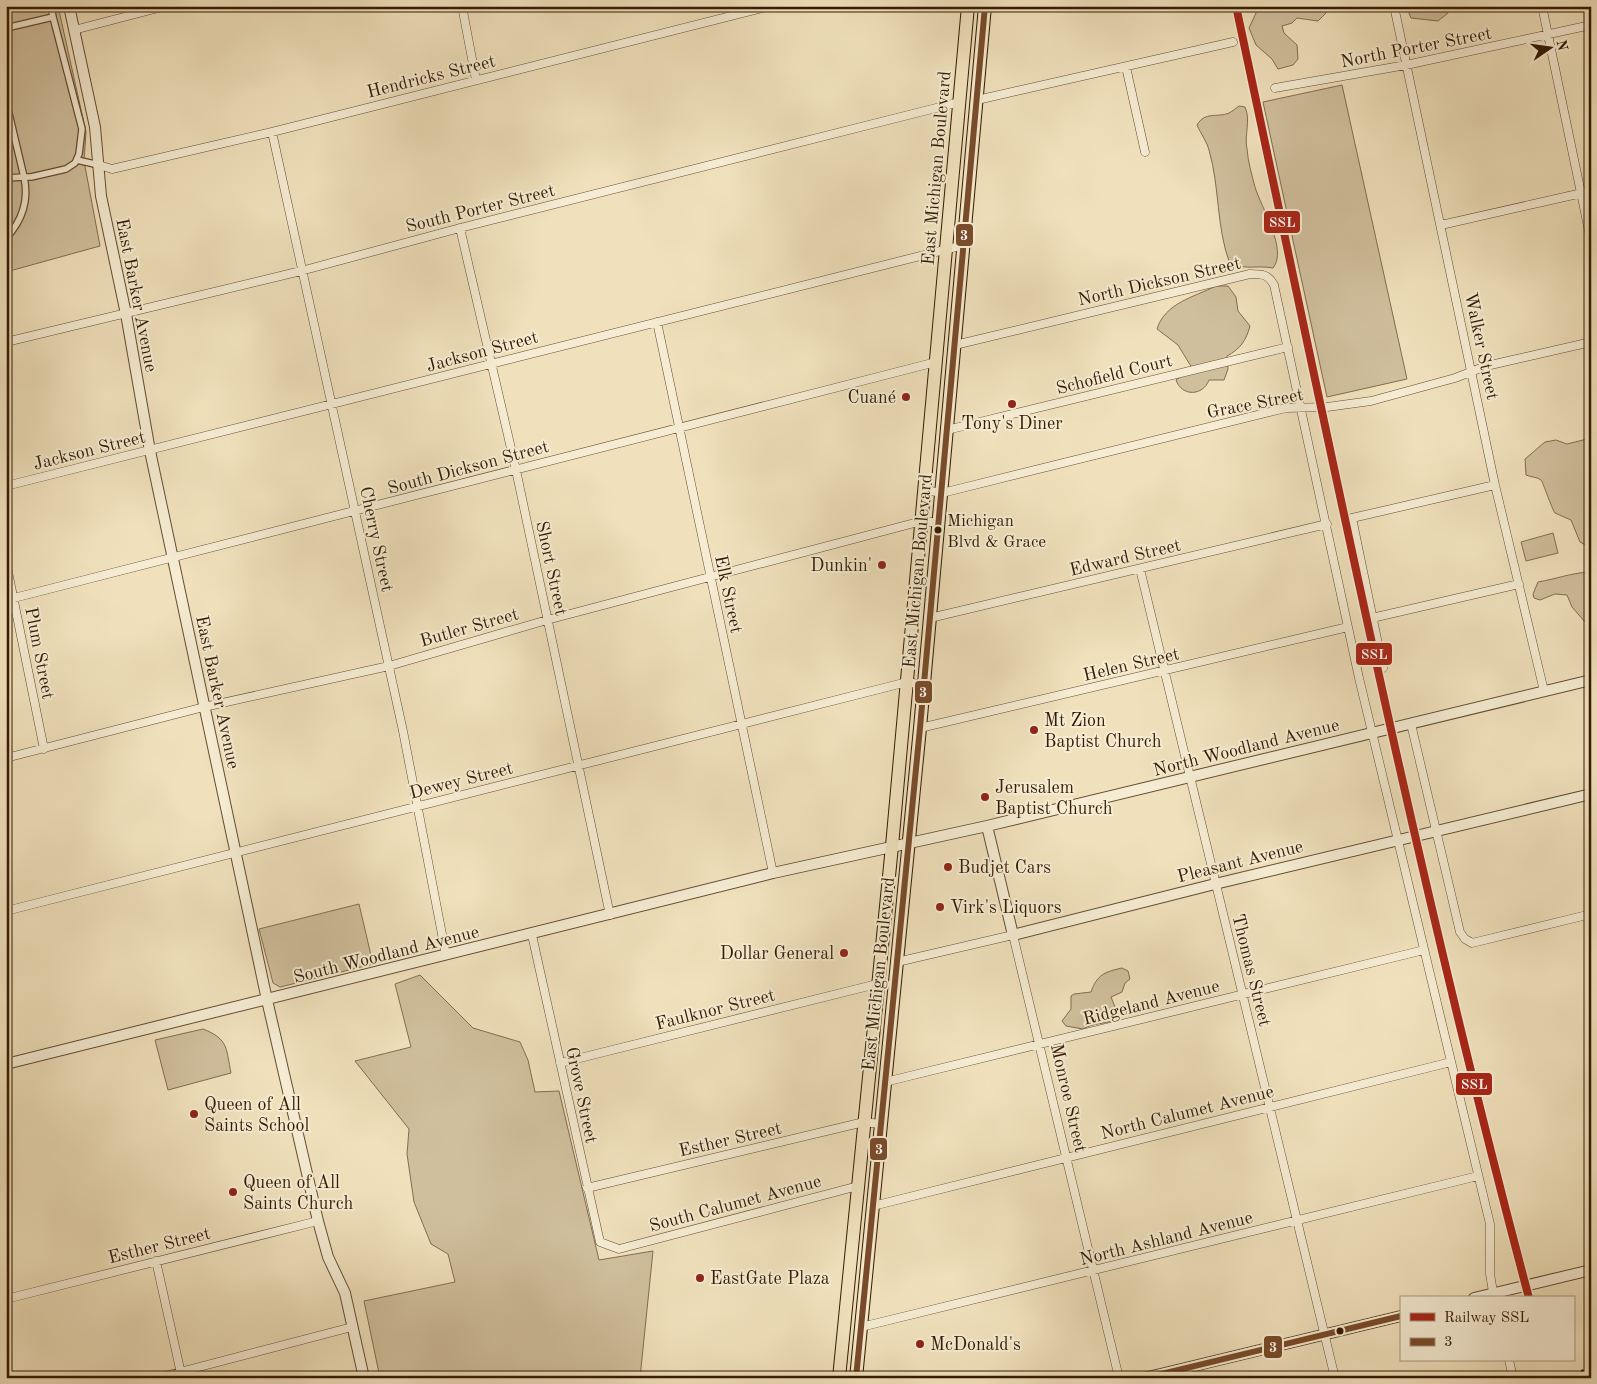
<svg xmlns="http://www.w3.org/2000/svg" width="1597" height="1384" font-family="'Old Standard TT',serif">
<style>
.green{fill:#d0bf9d;stroke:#826d50}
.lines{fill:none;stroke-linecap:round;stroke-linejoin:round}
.pedestrian-casing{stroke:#644c31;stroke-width:8}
.minor-casing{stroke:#644c31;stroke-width:9}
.tertiary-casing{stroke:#644c31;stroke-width:12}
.primary-casing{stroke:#351b03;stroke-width:14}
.pedestrian{stroke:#f5ecd3;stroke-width:5.5}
.minor{stroke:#f5ecd3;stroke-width:8}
.tertiary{stroke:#f5ecd3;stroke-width:10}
.primary{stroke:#f0e1bc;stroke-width:12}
.rail{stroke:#351b03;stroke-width:2.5;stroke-dasharray:9 9;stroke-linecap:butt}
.bus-1-casing{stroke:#f5ecd3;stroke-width:10}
.bus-1{stroke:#7a4b2a;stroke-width:6}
.rail-1-casing{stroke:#f5ecd3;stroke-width:11}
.rail-1{stroke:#a82618;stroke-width:8}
.poi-dot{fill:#8f2418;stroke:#f5ecd3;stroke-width:2}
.bus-dot{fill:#351b03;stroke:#f5ecd3;stroke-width:2}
.labels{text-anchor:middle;stroke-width:4;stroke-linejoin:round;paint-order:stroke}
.bus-label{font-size:17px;fill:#351b03;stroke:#f5ecd3;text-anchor:start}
.street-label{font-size:18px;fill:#351b03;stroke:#f5ecd3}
.poi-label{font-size:18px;fill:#351b03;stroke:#f5ecd3;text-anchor:start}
.line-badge{stroke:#f5ecd3;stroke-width:2}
.badge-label{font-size:14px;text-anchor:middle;font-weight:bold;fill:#fff}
</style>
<rect width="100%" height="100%" fill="#f0e1bc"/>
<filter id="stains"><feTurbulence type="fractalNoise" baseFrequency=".004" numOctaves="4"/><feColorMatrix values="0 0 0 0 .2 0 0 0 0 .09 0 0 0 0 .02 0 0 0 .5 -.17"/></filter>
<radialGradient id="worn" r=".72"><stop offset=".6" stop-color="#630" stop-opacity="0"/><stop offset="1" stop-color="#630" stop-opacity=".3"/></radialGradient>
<!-- green -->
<path class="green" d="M6 6H58L86 132 84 161 100 246 6 272Z
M1254 6H1326V13L1318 21 1297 18 1292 23 1282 26 1284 33 1297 45 1298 59 1293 65 1278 69 1272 59 1256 45 1249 28 1256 13Z
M1411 6H1450L1448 13 1438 21 1411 18 1409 13Z
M1342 85 1407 379 1327 397 1263 102Z
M1239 106 1245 107C1251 120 1244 136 1247 149 1248 162 1252 176 1255 187 1261 207 1288 250 1273 268 1256 265 1249 270 1230 264 1216 227 1220 188 1209 150 1207 142 1201 134 1197 125 1205 111 1217 118 1229 113 1233 111 1236 108 1239 106Z
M1216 286H1228L1236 297 1238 311 1250 326C1246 341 1240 349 1227 356L1228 369 1224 380H1209C1203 396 1182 397 1176 380L1192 368 1178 345 1157 329C1165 303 1194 297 1216 286Z
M1591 438V548L1580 542 1571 520 1555 513C1551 507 1543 482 1541 480 1538 477 1530 477 1526 475L1525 459 1545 442 1556 440 1567 444Z
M1553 533 1558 553 1526 561 1521 542Z
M1591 559V629L1572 607 1567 595 1555 594 1540 600 1534 598 1533 594 1538 582C1556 579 1571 573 1589 572Z
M359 904 373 964 280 987 273 983 259 929Z
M1122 968 1128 971 1130 979 1125 983 1122 992 1111 997 1117 1012 1115 1020C1102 1025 1096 1022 1083 1029L1066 1026 1062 1021 1071 1009V996L1074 994 1091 992C1097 975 1104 972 1122 968Z
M420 975 473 1028 520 1042 528 1060 535 1092 559 1091 599 1260 653 1251 640 1378H380L364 1301 455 1282 448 1254 431 1244 414 1202 407 1154 409 1129 355 1061 411 1047 395 984Z
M203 1029C229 1039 226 1049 231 1073L168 1090 155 1040Z"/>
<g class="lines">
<defs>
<path id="pedestrian" d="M6 28 53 17 51 6
M6 101 24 177 6 178
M77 160 99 165
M6 238C22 221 29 200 24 177H31L66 169 75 163 79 154 82 129 53 17"/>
<path id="minor" d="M462 6 476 80
M1394 6 1495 485 1544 691
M1542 6 1591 241
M74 30 166 6
M1126 67 1145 152
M1275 88 1406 65 1591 25
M977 100 1233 42
M272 132 403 731 446 955
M99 165 112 169 272 132 770 6
M1441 225 1591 191
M460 228 516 470 610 915
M657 322 773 873
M6 342 301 271 460 228 960 102
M955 345 1250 274C1262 274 1268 274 1274 285L1359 678 1490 1224V1274L1494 1298
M947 430 1288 347
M6 486 964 245
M925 490 942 493 1286 408 1327 407 1371 401 1455 378 1486 366 1591 342
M6 562 44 749
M1140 569 1335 1378
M6 600 936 362
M930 618 1327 524
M1372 618 1519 584
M1383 668 1352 518 1495 485
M1411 724 1460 932 1465 939 1472 943 1591 914
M920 728 1348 627
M6 758 204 707 389 666 547 620 922 521 939 523
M6 911 907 682 924 685
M532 935 600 1242 619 1249 858 1186
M897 962 1013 935 1119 1378
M560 1063 877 984
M885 1082 1424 950
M587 1188 864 1122 880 1124
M873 1206 1451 1062
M156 1261 182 1378
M6 1299 318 1221
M861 1327 1478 1176
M1509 1360 1513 1378
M157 1378 352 1327"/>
<path id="tertiary" d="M69 6 95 127 101 196 126 314 150 451 267 1000 318 1221 328 1257 345 1293 364 1378
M987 826 1013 935 1215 884 1591 794
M6 1064 773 873 987 826 1591 680
M1474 1298 1591 1270
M1144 1378 1401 1316"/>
<path id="primary" d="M839 1378 892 846 968 6
M856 1378 920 728 985 6"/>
</defs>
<!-- pedestrian casing -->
<use href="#pedestrian" class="pedestrian-casing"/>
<!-- minor casing -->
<use href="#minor" class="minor-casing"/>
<!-- tertiary casing -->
<use href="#tertiary" class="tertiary-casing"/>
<!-- primary casing -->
<use href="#primary" class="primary-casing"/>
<!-- pedestrian -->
<use href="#pedestrian" class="pedestrian"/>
<!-- minor -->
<use href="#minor" class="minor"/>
<!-- tertiary -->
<use href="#tertiary" class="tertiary"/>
<!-- primary -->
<use href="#primary" class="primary"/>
<!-- rail -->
<path class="rail" d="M1580 1378 1591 1346"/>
<defs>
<path id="bus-1" d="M856 1378 920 728 985 6
M1145 1378 1401 1316"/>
</defs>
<!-- bus-1 casing -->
<use href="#bus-1" class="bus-1-casing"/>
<!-- bus-1 -->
<use href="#bus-1" class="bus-1"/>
<defs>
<path id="rail-1" d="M1236 6C1328 438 1415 871 1529 1298"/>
</defs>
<!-- rail-1 casing -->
<use href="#rail-1" class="rail-1-casing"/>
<!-- rail-1 -->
<use href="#rail-1" class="rail-1"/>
</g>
<!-- markers -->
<g class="poi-dot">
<circle cx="906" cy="397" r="5"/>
<circle cx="1012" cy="404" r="5"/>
<circle cx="882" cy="565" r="5"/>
<circle cx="1034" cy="730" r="5"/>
<circle cx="985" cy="797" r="5"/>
<circle cx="948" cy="867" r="5"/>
<circle cx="940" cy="907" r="5"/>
<circle cx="844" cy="953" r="5"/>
<circle cx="194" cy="1114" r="5"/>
<circle cx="233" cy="1192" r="5"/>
<circle cx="700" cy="1278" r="5"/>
<circle cx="920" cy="1344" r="5"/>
</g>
<g class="bus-dot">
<circle cx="938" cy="530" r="4.5"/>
<circle cx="1340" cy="1331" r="4.5"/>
</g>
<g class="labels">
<!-- bus labels -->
<g class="bus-label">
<text x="947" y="526">Michigan<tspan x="947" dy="21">Blvd &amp; Grace</tspan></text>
</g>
<!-- street labels -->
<g class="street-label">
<text transform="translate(1416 47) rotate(-11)" y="6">North Porter Street</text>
<text transform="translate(431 76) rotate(-14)" y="6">Hendricks Street</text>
<text transform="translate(936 168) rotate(-85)" y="6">East Michigan Boulevard</text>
<text transform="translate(480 208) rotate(-14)" y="6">South Porter Street</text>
<text transform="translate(1159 281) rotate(-13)" y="6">North Dickson Street</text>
<text transform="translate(137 295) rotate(79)" y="6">East Barker Avenue</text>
<text transform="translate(1482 346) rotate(78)" y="6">Walker Street</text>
<text transform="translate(482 351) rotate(-15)" y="6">Jackson Street</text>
<text transform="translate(1114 374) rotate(-14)" y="6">Schofield Court</text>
<text transform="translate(1255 403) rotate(-11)" y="6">Grace Street</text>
<text transform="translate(89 450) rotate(-14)" y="6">Jackson Street</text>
<text transform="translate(468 467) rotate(-15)" y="6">South Dickson Street</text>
<text transform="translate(377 539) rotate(78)" y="6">Cherry Street</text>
<text transform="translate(1125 557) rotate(-13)" y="6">Edward Street</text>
<text transform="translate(552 568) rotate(78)" y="6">Short Street</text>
<text transform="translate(917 571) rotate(-85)" y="6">East Michigan Boulevard</text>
<text transform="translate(729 594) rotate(78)" y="6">Elk Street</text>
<text transform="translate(469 627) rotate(-16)" y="6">Butler Street</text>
<text transform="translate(40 653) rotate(79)" y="6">Plum Street</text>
<text transform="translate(1131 664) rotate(-13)" y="6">Helen Street</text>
<text transform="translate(218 692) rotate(78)" y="6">East Barker Avenue</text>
<text transform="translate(1246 747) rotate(-14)" y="6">North Woodland Avenue</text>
<text transform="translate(461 780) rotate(-14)" y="6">Dewey Street</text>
<text transform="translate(1240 861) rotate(-14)" y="6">Pleasant Avenue</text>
<text transform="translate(386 954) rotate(-14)" y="6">South Woodland Avenue</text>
<text transform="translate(1252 970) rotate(76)" y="6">Thomas Street</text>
<text transform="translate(878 974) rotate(-84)" y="6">East Michigan Boulevard</text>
<text transform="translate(1151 1002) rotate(-14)" y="6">Ridgeland Avenue</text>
<text transform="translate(715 1009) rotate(-14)" y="6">Faulknor Street</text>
<text transform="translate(582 1095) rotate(78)" y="6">Grove Street</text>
<text transform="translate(1069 1098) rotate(77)" y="6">Monroe Street</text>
<text transform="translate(1187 1112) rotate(-14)" y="6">North Calumet Avenue</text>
<text transform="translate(730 1139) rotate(-13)" y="6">Esther Street</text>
<text transform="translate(735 1203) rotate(-15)" y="6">South Calumet Avenue</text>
<text transform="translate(1166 1238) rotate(-14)" y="6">North Ashland Avenue</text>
<text transform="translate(159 1245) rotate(-14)" y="6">Esther Street</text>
</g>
<!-- poi labels -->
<g class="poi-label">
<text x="896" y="403" text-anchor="end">Cuané</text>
<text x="1012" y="429" text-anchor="middle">Tony's Diner</text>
<text x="872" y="571" text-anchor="end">Dunkin'</text>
<text x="1044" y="726">Mt Zion<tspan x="1044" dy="21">Baptist Church</tspan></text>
<text x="995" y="793">Jerusalem<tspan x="995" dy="21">Baptist Church</tspan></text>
<text x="958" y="873">Budjet Cars</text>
<text x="950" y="913">Virk's Liquors</text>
<text x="834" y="959" text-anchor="end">Dollar General</text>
<text x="204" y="1110">Queen of All<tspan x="204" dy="21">Saints School</tspan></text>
<text x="243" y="1188">Queen of All<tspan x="243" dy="21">Saints Church</tspan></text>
<text x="710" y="1284">EastGate Plaza</text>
<text x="930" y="1350">McDonald's</text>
</g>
</g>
<g class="line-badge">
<rect x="1263" y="210" width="38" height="24" rx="5" fill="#a82618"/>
<rect x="955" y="223" width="19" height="24" rx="5" fill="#7a4b2a"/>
<rect x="1355" y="642" width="38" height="24" rx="5" fill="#a82618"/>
<rect x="914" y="680" width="19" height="24" rx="5" fill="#7a4b2a"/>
<rect x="1455" y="1072" width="38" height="24" rx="5" fill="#a82618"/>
<rect x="869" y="1137" width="19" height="24" rx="5" fill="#7a4b2a"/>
<rect x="1263" y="1335" width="20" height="24" rx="5" fill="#7a4b2a"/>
</g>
<g class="badge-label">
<text x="1282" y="227">SSL</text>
<text x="964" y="240">3</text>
<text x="1374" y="659">SSL</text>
<text x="923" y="697">3</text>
<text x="1474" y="1089">SSL</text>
<text x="879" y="1154">3</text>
<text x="1273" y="1352">3</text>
</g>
<!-- margin -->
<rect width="1597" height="1384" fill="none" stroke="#f0e1bc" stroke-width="25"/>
<rect x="8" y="8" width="1582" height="1369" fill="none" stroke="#351b03" stroke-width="2.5"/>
<rect x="12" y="12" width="1572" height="1359" fill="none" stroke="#351b03"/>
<!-- legend -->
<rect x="1400" y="1296" width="175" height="65" fill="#f5ecd3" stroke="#a89880"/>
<rect x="1410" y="1313" width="25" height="8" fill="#a82618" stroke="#a89880"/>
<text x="1444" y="1322" font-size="15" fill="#351b03">Railway SSL</text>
<rect x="1410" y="1338" width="25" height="8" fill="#7a4b2a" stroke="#a89880"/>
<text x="1444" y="1346" font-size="15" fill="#351b03">3</text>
<!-- north arrow -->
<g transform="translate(1550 48) rotate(77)" stroke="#f5ecd3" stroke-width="4" paint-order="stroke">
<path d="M0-4L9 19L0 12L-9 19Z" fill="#351b03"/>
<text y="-8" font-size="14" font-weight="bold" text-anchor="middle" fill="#351b03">N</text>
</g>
<rect width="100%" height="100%" filter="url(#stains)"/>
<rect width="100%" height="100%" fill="url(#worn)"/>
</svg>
